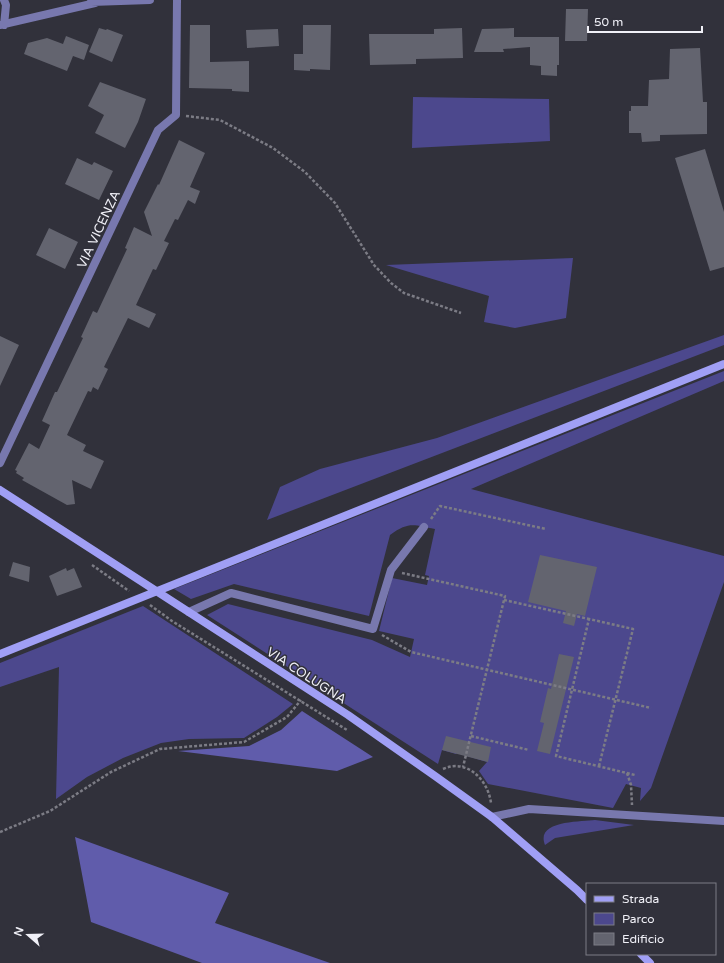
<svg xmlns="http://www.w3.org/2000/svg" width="724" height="963" font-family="'Varela Round',sans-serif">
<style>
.green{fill:#4c488d}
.forest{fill:#605cab}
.building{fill:#63646f}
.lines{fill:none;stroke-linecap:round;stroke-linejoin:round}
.path{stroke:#7c7c85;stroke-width:2.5;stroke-dasharray:3 2;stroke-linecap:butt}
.lane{stroke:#7878ae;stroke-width:8}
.street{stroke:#7878ae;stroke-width:8}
.secondary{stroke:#a09ff5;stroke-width:8}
.labels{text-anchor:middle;stroke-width:3;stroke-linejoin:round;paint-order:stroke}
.street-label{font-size:13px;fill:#f0f0f7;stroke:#31313b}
</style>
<rect width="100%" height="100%" fill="#31313b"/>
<!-- green -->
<path class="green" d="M413 97 549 99 550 141 412 148Z
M573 258 566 318 515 328 484 322 489 296 386 265Z
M724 335V345L267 520 280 487 320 469 437 438Z
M724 371V381L471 489 724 556V582L651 788 640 801 641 788 626 784 613 808 488 784 479 771 487 762 457 753 456 754 442 750 438 764 207 615 228 604 372 640 410 657 414 639 379 631 392 578 427 585 429 576 425 575 435 529C414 525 409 521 390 535L369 616 234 584 191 599 174 589Z
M143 606 293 704 277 717 244 738 189 739 161 743 123 758 87 777 56 799 59 667 0 687V663Z
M595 820 634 825 555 838 545 845C535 820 581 822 595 820Z"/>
<!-- forest -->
<path class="forest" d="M302 711 373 757 337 771 178 751 249 746 281 730Z
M75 837 229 893 215 923 330 963H202L91 922Z"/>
<!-- building -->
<path class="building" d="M566 9H588L587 41H565Z
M190 25H210V62L249 61V92L232 91V89L189 88Z
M303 25H331L330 70 310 69V71L294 70V54H303Z
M99 28 106 30 107 29 123 35 112 62 89 52Z
M462 28 463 58 416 59V64L370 65 369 34H434V29Z
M514 28V37H559V65H557V76L541 75V66L530 65V47L503 49 504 52H474L482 29Z
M278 29 279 46 247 48 246 30Z
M66 36 89 45 84 60 73 56 67 71 24 54 28 43 47 38 63 44Z
M700 48 703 102H707V134L660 135V141L642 142 641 133H629V111H631V106H648L649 80 669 79 670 49Z
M100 82 146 99 138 122 125 148 95 133 104 115 88 106Z
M179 140 205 153 190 187 200 191 195 204 188 200 178 220 175 219 164 241 169 243 156 270 153 269 136 305 156 314 149 328 128 318 104 367 108 369 98 390 93 387 91 392 88 391 67 435 86 445 83 451 104 461 91 489 72 480 75 504 67 505 22 480 24 478 16 473 17 471 15 470 29 443 39 449 50 425 42 421 55 392H57L83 338 81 337 93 311 97 313 127 249 125 248 134 227 152 236 144 212 158 184 159 185Z
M705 149 724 212V267L710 271 675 158Z
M77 158 92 165 94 162 113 171 99 200 65 184Z
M49 228 78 242 65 269 36 255Z
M0 336 19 345 0 386Z
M540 555 597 567 585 616 577 614 574 626 563 623 566 611 528 602Z
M13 562 30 567 29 582 9 576Z
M66 568 67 571 74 568 82 587 57 596 49 576Z
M559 654 574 657 550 754 537 751 544 723 540 722 548 688 551 689Z
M446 736 491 747 488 762 442 750Z"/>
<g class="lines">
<!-- path -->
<path class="path" d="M186 116 220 120 273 148 305 172 335 203 374 265 391 283 404 293 461 313
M431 519 440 506 546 529
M92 565 129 591
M402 573 505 596 463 767
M504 600 589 619
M150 605 172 621 347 730
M382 635 411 652 651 708
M471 736 529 750
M599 766 633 629 589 619 556 756 635 775
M443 769C467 758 488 780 491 803
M627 773 631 785 632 805
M0 832 50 811 111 772 160 749 244 742 287 717 301 700"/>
<!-- lane -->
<path class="lane" d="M189 612 231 593 373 629 391 570 424 527"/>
<!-- street -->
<path class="street" d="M91 2 150 0
M0 25 95 3
M4 25 6 5 4 0
M0 463 158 130 176 115 177 0
M492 817 529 809 724 821"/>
<!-- secondary -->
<path class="secondary" d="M0 490 348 715 435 776 492 817 577 890 587 900
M0 654 724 364
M641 954 650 963"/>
</g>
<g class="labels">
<!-- street labels -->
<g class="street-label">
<text transform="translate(98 229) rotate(-65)" y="5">VIA VICENZA</text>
<text transform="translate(307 675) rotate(33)" y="5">VIA COLUGNA</text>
</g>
</g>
<!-- legend -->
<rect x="586" y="883" width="130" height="72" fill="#31313b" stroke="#7d7d86"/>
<rect x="594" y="896" width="20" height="6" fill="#a09ff5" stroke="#7d7d86"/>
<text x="622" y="903" font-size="12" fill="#f0f0f7">Strada</text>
<rect x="594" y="913" width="20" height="12" fill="#4c488d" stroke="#7d7d86"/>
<text x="622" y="923" font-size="12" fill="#f0f0f7">Parco</text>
<rect x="594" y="933" width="20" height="12" fill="#63646f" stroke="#7d7d86"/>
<text x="622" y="943" font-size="12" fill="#f0f0f7">Edificio</text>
<!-- north arrow -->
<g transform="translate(28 935) rotate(290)" stroke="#31313b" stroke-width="3" paint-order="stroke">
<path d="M0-3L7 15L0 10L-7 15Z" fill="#f0f0f7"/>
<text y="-6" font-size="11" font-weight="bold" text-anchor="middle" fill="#f0f0f7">N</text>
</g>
<!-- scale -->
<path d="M588 26v6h114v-6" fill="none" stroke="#f0f0f7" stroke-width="2"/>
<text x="594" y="26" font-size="12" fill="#f0f0f7" stroke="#31313b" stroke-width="3" paint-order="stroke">50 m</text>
</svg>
